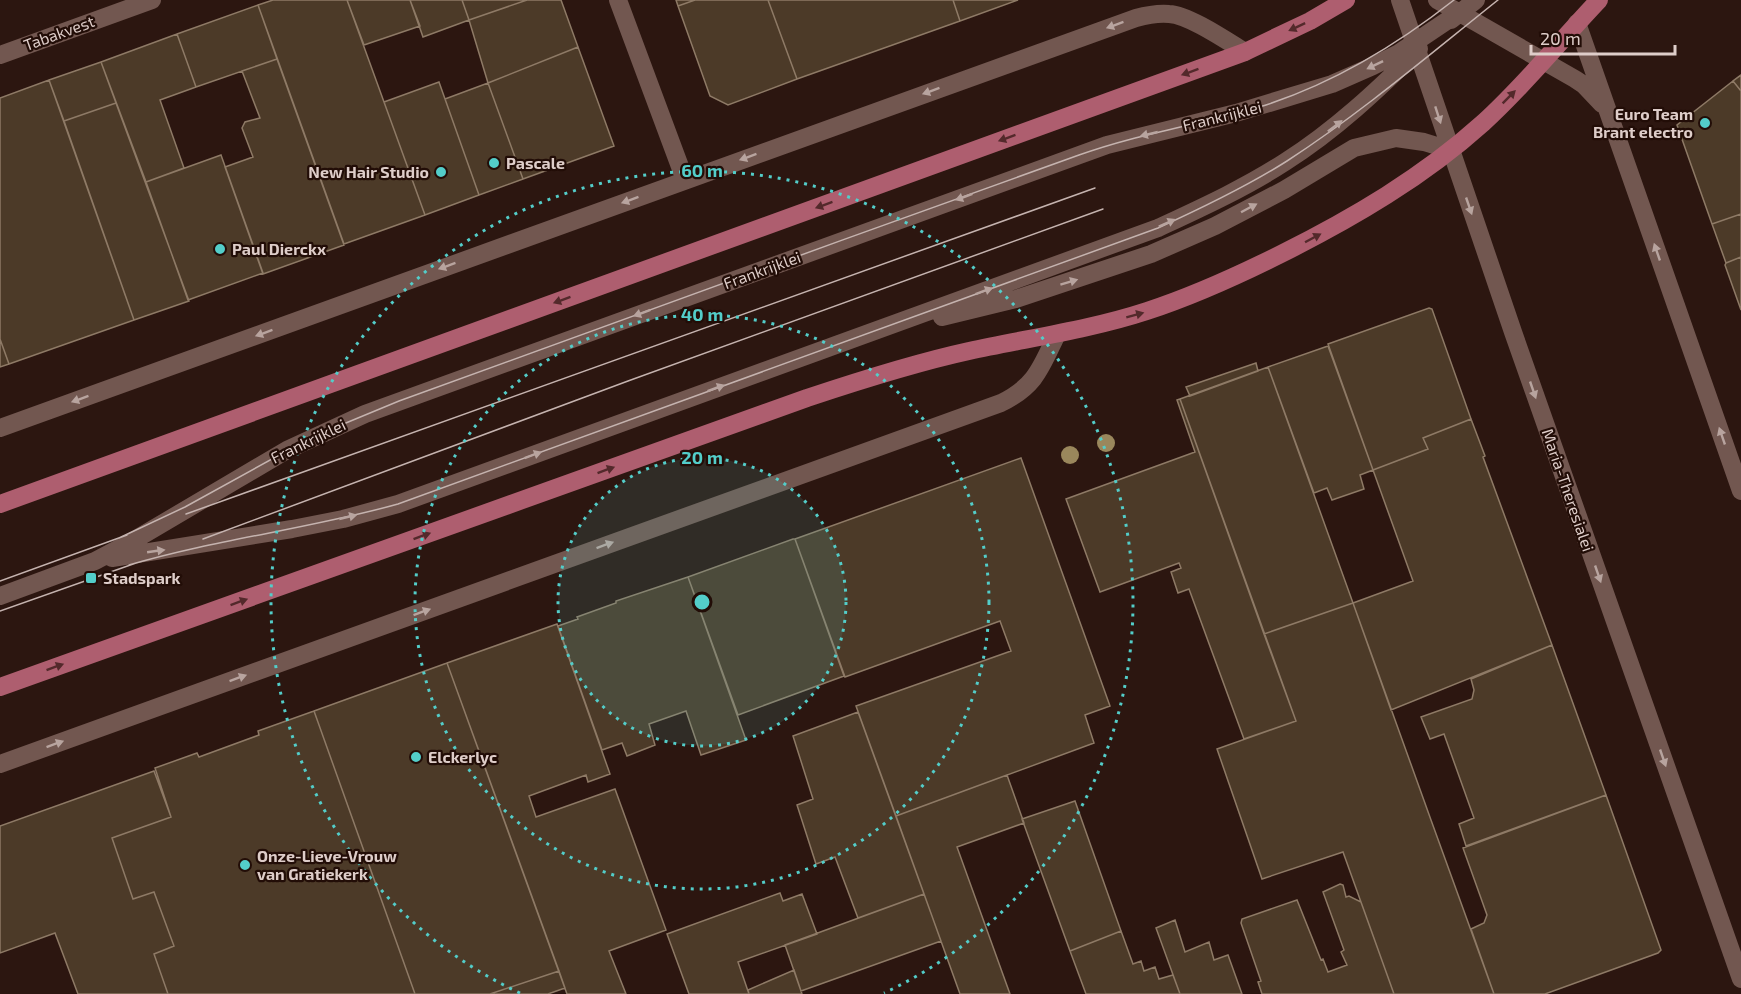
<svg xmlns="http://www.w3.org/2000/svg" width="1741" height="994" font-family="'Exo 2',sans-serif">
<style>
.building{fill:#4c3a28;stroke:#8e7a66;stroke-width:1.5}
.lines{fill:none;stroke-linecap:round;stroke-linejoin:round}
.minor{stroke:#725750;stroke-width:18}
.major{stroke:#ae5e6f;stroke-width:18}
.tram{stroke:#c5b3af;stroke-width:1.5}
.tree{fill:#9a875c}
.oneway{fill:#b8a49f}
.oneway2{fill:#53292b}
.ring{fill:none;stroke:#53cdc9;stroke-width:3;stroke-dasharray:3 6}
.poi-dot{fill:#53cdc9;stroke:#220d07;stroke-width:2}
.labels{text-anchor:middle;stroke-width:4.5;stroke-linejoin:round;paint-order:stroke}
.street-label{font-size:16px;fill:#decdc9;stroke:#220d07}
.poi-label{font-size:16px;font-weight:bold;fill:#decdc9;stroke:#220d07;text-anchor:start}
.centre{fill:#53cdc9;stroke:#220d07;stroke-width:3}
.ring-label{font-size:18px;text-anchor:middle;font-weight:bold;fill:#53cdc9;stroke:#220d07;stroke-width:4.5;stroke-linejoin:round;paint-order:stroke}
</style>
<rect width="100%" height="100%" fill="#2c1610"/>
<!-- building -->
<path class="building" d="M273 0H347L425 215 344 244 258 5Z
M347 0H410L420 26 364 45Z
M410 0H462L469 20 423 37Z
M462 0H527L469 20Z
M527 0H561L578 47 488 83 469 20Z
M676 0H695L678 6Z
M695 0H768L797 79 728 105 710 96 678 6Z
M768 0H953L960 21 797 79Z
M953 0H1018L960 21Z
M258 5 277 59 196 87 177 34Z
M177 34 196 87 160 100 184 168 146 182 101 62Z
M578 47 614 146 523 179 488 83Z
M277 59 344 245 263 274 225 167 253 157 242 128 245 122 260 118 242 71Z
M101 62 116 103 64 121 49 80Z
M1741 75V91L1733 81Z
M49 80 134 320 9 364 0 339V98Z
M1733 81 1741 91V214L1712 224 1677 125Z
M439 82 479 195 425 215 384 102Z
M488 83 523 179 479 195 445 99Z
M116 103 189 301 134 320 64 121Z
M221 155 263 273 188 300 146 182Z
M1741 214V257L1726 263 1712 224Z
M1741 257V310L1725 265 1726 263Z
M1429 308 1432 309 1471 419 1423 438 1428 449 1373 470 1328 344Z
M0 339 9 364 0 367Z
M1328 346 1373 470 1360 475 1364 489 1332 500 1327 488 1314 493 1268 367Z
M1256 363 1258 371 1190 396 1186 387Z
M1268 367 1353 603 1264 634 1180 399Z
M1180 399 1296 721 1244 739 1189 589 1178 593 1171 572 1181 568 1179 563 1100 592 1066 499 1195 452 1177 400Z
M1471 419 1485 456 1483 457 1552 645 1391 710 1353 603 1413 581 1373 470 1428 449 1423 438Z
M1021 458 1110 706 1085 715 1094 743 896 816 856 706 1011 651 1000 621 845 677 795 539Z
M793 539H795L844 676 738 715 688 577Z
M688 577 746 740 701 755 686 711 649 724 655 745 627 756 622 743 602 750 558 626 578 619 577 617 616 603V601Z
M1353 603 1431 820 1494 994H1394L1343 852 1262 879 1217 749 1296 721 1264 634Z
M557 624 610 774 588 782 586 775 529 796 536 817 615 789 666 930 609 951 626 994H567L447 663Z
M1552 645 1606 795 1466 846 1459 824 1474 818 1444 734 1430 739 1421 717 1472 699 1474 690 1471 679Z
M447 663 559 971 490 994H415L314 711Z
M314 711 415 994H168L154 954 174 946 154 892 133 899 112 838 171 817 155 768 197 753 199 757 259 735 258 731Z
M858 712 924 894 858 918 835 857 816 864 797 805 813 799 793 736Z
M154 771 171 817 112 838 133 899 154 892 174 946 154 954 168 994H78L55 933 0 953V826Z
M1007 775 1024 823 957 847 1010 994H960L896 816Z
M1606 795 1661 950 1658 953 1545 994H1494L1471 929 1484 923 1487 915 1463 848Z
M1075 801 1121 931 1070 951 1022 819Z
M1340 884 1343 885 1346 897 1349 896 1361 902 1394 994H1262L1258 982 1261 981 1241 923 1242 919 1297 900 1321 960 1323 959 1328 972 1347 965 1341 952 1344 950 1323 892Z
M780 893 783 901 802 894 817 934 738 962 749 994H689L667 934Z
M924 894 941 941 801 991 785 945Z
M1175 920 1185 952 1209 942 1214 960 1228 955 1242 994H1180L1156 928Z
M1121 931 1133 964 1141 961 1144 971 1155 967 1159 979 1173 975 1180 994H1086L1070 951Z
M794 970 802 994H749L748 990Z
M559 971 565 988 548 994H490Z"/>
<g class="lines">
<!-- minor -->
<path class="minor" d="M618 0 685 180
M1400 0 1513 332 1741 979
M1437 0 1575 79 1584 85 1602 104
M1451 20 1476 0
M1577 23 1741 491
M0 55 152 0
M942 317 1016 299 1151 254 1215 226 1284 190 1354 148 1396 138 1424 142 1450 150
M0 428 1136 18C1147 15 1157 13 1169 14 1189 15 1227 41 1245 52
M112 558 292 529 343 519 398 504 1158 228C1201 208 1245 188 1285 162 1334 131 1378 90 1419 49
M0 596 95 561 131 542 287 450 365 414 1107 145 1236 113 1332 84 1373 66 1399 53 1460 12
M0 764 1001 403C1036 386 1041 367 1057 334"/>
<!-- major -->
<path class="major" d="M0 504 1245 52 1310 21 1346 0
M0 687 807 398C861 380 914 363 969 351 1028 338 1089 330 1147 311 1193 296 1237 276 1281 254 1353 218 1423 177 1483 123 1525 85 1560 41 1599 0"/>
<!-- tram -->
<path class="tram" d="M186 514 1095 188
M119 538 185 507 312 437 399 401C625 319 852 236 1079 155 1140 133 1204 124 1266 105 1336 82 1397 45 1454 0
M203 539 628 381 1103 209
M129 565C217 539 309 529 398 504L1158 228C1202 208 1246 187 1287 161 1361 113 1429 55 1498 0
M0 581 127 535
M0 611 136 563"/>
</g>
<!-- trees -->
<g class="tree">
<circle cx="1106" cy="443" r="9"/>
<circle cx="1070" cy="455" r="9"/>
</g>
<!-- one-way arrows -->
<defs><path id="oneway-solid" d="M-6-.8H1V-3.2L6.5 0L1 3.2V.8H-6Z" transform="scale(1.5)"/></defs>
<g class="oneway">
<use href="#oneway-solid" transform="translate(1115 25) rotate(160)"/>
<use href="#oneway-solid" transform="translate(1375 65) rotate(154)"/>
<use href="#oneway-solid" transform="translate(931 91) rotate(160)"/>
<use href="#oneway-solid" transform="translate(1438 115) rotate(72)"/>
<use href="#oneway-solid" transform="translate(1335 126) rotate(-38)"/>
<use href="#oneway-solid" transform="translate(1149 134) rotate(166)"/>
<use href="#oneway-solid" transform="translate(748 157) rotate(160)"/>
<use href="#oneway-solid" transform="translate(964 197) rotate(160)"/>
<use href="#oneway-solid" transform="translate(630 200) rotate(160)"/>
<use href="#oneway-solid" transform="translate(1469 206) rotate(71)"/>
<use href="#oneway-solid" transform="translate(1249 208) rotate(-28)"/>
<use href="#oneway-solid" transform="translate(1167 223) rotate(-24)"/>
<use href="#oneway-solid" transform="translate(1657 252) rotate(-109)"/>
<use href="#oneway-solid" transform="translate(447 266) rotate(160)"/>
<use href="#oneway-solid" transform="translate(1069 282) rotate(-17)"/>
<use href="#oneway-solid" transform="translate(984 291) rotate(-20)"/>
<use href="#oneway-solid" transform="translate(642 313) rotate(160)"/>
<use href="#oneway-solid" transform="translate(264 333) rotate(160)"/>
<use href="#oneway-solid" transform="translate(716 388) rotate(-20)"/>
<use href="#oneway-solid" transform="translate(1533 390) rotate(71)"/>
<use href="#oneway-solid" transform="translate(80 399) rotate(160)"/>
<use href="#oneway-solid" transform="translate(1722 436) rotate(-109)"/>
<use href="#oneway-solid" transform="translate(533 455) rotate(-20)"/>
<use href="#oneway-solid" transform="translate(348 517) rotate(-14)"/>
<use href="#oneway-solid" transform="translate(605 545) rotate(-20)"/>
<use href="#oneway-solid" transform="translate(156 551) rotate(-8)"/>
<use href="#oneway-solid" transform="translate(1598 574) rotate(71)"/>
<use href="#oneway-solid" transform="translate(422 612) rotate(-20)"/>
<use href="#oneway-solid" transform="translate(238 678) rotate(-20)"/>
<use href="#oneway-solid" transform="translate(55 744) rotate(-20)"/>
<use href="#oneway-solid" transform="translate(1663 758) rotate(71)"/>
</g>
<g class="oneway2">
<use href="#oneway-solid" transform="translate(1297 27) rotate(155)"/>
<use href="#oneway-solid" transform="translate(1190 72) rotate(160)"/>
<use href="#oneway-solid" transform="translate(1509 97) rotate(-45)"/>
<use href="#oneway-solid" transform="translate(1007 138) rotate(160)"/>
<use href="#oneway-solid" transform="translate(824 205) rotate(160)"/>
<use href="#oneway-solid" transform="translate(1313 238) rotate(-28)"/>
<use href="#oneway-solid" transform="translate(562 300) rotate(160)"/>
<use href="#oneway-solid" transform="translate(1135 315) rotate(-15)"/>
<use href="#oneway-solid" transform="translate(606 470) rotate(-20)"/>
<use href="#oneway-solid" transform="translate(422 536) rotate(-20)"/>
<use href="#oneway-solid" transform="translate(239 602) rotate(-20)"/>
<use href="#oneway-solid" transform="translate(55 667) rotate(-20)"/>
</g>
<!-- distance rings -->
<circle cx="702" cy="602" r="144" fill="#53cdc9" fill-opacity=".12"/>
<g class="ring">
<circle cx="702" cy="602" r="144"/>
<circle cx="702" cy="602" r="287"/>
<path d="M520 993A431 431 0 1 1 884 993"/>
</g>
<!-- markers -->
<g class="poi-dot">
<circle cx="1705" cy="123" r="6"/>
<circle cx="494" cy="163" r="6"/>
<circle cx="441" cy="172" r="6"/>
<circle cx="220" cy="249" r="6"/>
<rect x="85" y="572" width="12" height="12" rx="3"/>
<circle cx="416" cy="757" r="6"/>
<circle cx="245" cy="865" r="6"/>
</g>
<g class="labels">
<!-- street labels -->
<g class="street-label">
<text transform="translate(59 33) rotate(-20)" y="6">Tabakvest</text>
<text transform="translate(1222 116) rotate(-14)" y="6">Frankrijklei</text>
<text transform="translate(762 270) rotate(-20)" y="6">Frankrijklei</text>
<text transform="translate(308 441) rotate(-26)" y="6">Frankrijklei</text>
<text transform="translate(1568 490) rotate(71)" y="6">Maria-Theresialei</text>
</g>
<!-- poi labels -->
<g class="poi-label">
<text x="1693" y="120" text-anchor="end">Euro Team<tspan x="1693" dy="18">Brant electro</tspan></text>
<text x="506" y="169">Pascale</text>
<text x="429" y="178" text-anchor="end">New Hair Studio</text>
<text x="232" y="255">Paul Dierckx</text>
<text x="103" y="584">Stadspark</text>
<text x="428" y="763">Elckerlyc</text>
<text x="257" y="862">Onze-Lieve-Vrouw<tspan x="257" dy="18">van Gratiekerk</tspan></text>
</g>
</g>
<circle cx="702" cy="602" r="9" class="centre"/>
<g class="ring-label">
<text x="702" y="177">60 m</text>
<text x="702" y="321">40 m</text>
<text x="702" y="464">20 m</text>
</g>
<!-- scale -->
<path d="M1531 45v9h144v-9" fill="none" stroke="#decdc9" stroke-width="3"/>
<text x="1540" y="45" font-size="18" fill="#decdc9" stroke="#220d07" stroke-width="4.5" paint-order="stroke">20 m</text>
</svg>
